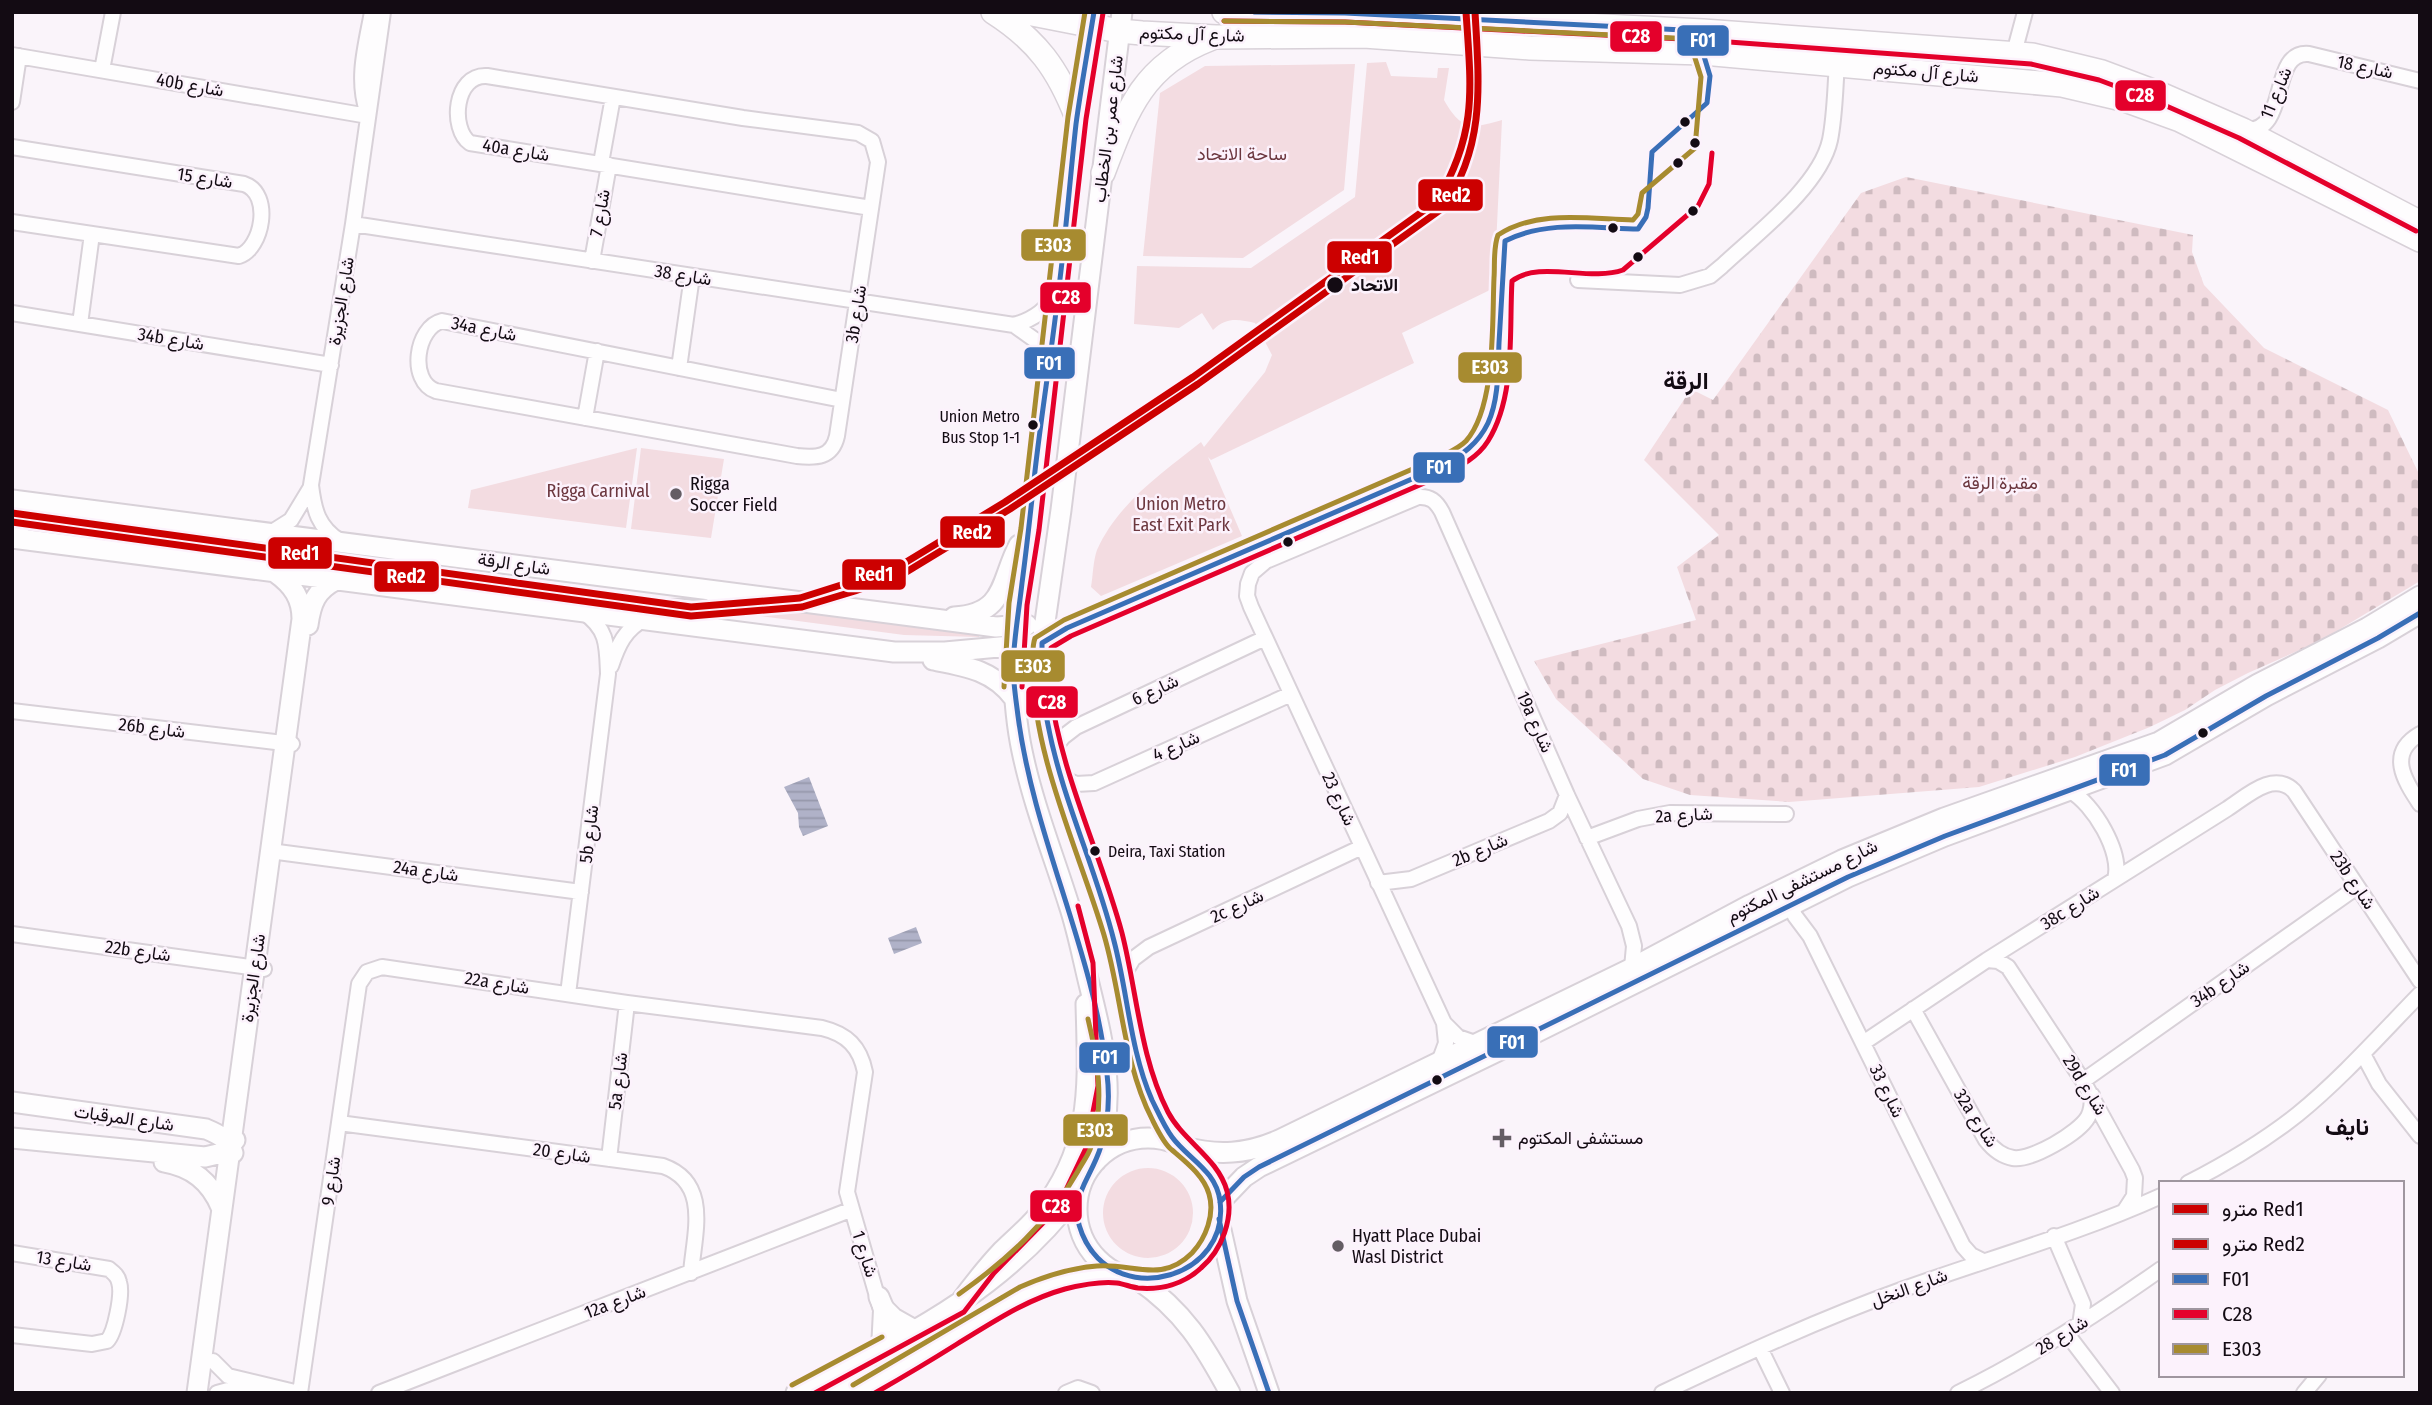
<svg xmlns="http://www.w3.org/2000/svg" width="2432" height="1405" font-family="'Fira Sans Condensed',Vazirmatn,sans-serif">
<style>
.green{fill:#f3dce1}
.cemetery{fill:url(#cemetery-stones)}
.water{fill:url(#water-rules)}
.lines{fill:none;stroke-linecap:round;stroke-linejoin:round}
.street-casing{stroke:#d8d1d8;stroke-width:18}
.secondary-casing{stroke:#d8d1d8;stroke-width:23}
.primary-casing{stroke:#d8d1d8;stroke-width:26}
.street{stroke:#fefdfe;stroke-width:14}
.secondary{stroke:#fefdfe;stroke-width:19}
.primary{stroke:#fefdfe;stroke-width:23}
.bus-1-casing{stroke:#fcf2fc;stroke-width:10}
.bus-2-casing{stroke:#fcf2fc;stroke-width:10}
.bus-3-casing{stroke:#fcf2fc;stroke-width:10}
.bus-1{stroke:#396fb7;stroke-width:5}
.bus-2{stroke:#e4002b;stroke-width:5}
.bus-3{stroke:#a78b30;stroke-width:5}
.metro-1-casing{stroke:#fcf2fc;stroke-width:12}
.metro-2-casing{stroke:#fcf2fc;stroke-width:12}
.metro-1{stroke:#c00;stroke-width:7}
.metro-2{stroke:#c00;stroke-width:7}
.bus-dot{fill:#130b13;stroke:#fcf2fc;stroke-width:2.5}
.poi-dot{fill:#645d64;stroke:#fcf2fc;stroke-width:2.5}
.labels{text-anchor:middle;stroke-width:5;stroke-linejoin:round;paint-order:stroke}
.bus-label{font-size:16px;fill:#130b13;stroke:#fcf2fc;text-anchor:end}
.street-label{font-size:18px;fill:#130b13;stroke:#fcf2fc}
.park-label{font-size:18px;fill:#6c373f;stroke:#fcf2fc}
.stop-label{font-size:18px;font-weight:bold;fill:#130b13;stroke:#fcf2fc;text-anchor:start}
.poi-label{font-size:18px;fill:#130b13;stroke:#fcf2fc;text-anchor:start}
.district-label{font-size:24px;font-weight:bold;fill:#130b13;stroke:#fcf2fc}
.line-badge{stroke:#fcf2fc;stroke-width:2.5}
.badge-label{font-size:19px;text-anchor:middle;font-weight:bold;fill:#fff}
</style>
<defs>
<pattern id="cemetery-stones" width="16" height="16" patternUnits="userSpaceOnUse" patternTransform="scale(1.75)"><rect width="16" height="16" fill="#f3dce1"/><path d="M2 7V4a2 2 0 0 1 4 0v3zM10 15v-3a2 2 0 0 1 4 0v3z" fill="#cfbbc0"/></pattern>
<pattern id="water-rules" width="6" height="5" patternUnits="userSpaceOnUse" patternTransform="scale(1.75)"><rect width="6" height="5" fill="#b0b2c8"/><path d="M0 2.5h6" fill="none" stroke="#9698ab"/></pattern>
</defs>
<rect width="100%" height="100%" fill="#faf4fa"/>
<!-- green -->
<path class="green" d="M1386 62 1391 76 1437 78 1438 68H1449L1444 100C1461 130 1471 129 1502 120L1494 288 1402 333 1414 363 1211 460 1208 457 1242 536 1101 596 1091 587C1093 576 1093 561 1097 550 1118 503 1162 473 1201 442L1204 447 1265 372 1272 355 1255 323C1238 319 1226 317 1213 330L1202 313 1179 328 1134 324 1137 266 1251 268 1355 197 1367 63Z
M1355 64 1344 190 1243 258 1143 256 1160 93 1205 66Z
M637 448 626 528 468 508 471 490Z
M641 448 724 459 711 538 631 529Z
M741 599 979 629V637L904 635 738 613Z
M1103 1213a45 45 0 1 1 90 0a45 45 0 1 1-90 0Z"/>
<!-- cemetery -->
<path class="cemetery" d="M1906 177 2193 235 2192 252 2204 285 2264 348 2388 410 2420 476V581L2320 641 2248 673 2215 690 2185 710 2150 727 2075 757 1979 787 1789 802 1690 795 1643 779 1556 699 1534 661 1696 620 1677 567 1719 535 1644 460 1691 389 1713 400 1861 193Z"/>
<!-- water -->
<path class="water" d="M809 777 828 826 803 836 799 827 798 813 784 787Z
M916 927 922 943 894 954 888 938Z"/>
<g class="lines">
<defs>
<path id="street" d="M2014 53 2025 12
M12 55 368 116
M102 70 113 12
M12 102 19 56
M367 111C356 78 366 45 372 12
M2244 130C2291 134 2268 50 2309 54L2420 81
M12 147 244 184C273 194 262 249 239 256L12 222
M601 163 613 97
M353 224 1014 325 1035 340 1050 362
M592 261 609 165
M1578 280 1680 285 1710 276 1722 266C1756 234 1820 186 1830 140 1835 115 1835 89 1837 64
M12 313 331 365
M80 324 92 234
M1014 325C1035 319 1047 309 1058 291
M679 368 692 276
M842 400 442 321C416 327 408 381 436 391L797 456C816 458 832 458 837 436L878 162 872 141 858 133 743 118 487 76C454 74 450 129 470 143L871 208
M585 418 597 351
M272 532 291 520 311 487
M340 541C318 527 314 510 311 485L353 224 383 12
M611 666C618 645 625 629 645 619
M12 711 292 744
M2420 734C2387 753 2404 780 2420 804
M1053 750 1063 737 1076 727 1265 638
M1060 777 1076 784 1094 783 1291 694
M2070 791C2093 803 2123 853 2115 879
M1587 838 1638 819 1670 813 1786 814
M270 851 581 892
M1378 883 1411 879 1549 821 1560 813 1567 795
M1788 899 1795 916 1810 936 1963 1246 1971 1255 1983 1261
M12 934 264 969
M1987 960 1998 961 2008 967 2083 1081 2132 1170 2135 1178 2134 1196 2125 1210
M1123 976 1133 959 1149 947 1362 847
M568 994 608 674C607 646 608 629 583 612
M1913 1009 1986 1140C1993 1149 2001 1156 2013 1158 2031 1161 2079 1133 2088 1117 2092 1110 2092 1103 2092 1095
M1444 1023 1458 1037 1478 1044
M1863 1043 1987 960 2227 809C2246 797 2273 770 2294 791L2420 981
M2363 1054 2379 1084 2420 1136
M1439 1062 1446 1043 1444 1023 1251 607 1247 596 1248 584 1252 573 1266 561 1418 497C1430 496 1436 501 1442 512L1567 795 1629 926 1634 946 1632 968
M2083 1081 2357 887
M339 1123 663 1166C711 1183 694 1234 691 1273
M609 1159 627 1003
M2188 1183C2227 1163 2264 1141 2298 1114 2342 1078 2380 1035 2420 994
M2054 1236 2083 1304 2080 1325
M12 1253 109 1269C114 1273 118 1276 119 1282 123 1294 115 1333 107 1341L92 1344 12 1335
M885 1306 895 1316 918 1329
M2067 1334 2112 1393
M1760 1348 1782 1393
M213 1361 228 1376 299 1393
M217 1393 228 1390 258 1391
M300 1393 359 984 367 972 382 967 627 1003 822 1028C847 1034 860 1047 865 1072L847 1192 881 1310 879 1349
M379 1393 850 1210
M1066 1393 1078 1388 1092 1393
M1662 1393C1740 1356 1820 1319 1901 1290 1987 1259 2077 1234 2161 1196
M1958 1393C2030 1358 2096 1315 2161 1269
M2304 1393 2319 1375"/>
<path id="secondary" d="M1094 12 1077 118 1059 290 1040 427 1013 666C1014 695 1016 723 1022 751 1033 804 1053 854 1069 905 1078 932 1083 960 1090 988 1105 1049 1117 1100 1096 1161
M1122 12 1061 510 1042 643 1041 689 1060 777 1113 935 1142 1072 1160 1116 1177 1143
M12 500 981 625 996 627 1027 625
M12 538 894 652H945L1042 643
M23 539 15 529 19 516 31 511 46 513
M954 617C1007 614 1000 580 1019 545
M646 619C666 602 689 612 712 612L716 610 720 602 714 592
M308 625C311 603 316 590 336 580
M933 660C965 666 993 670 1014 698
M12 1102 206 1129C218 1134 229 1139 233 1153
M12 1138 205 1157 222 1153 235 1140
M1077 1209a71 71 0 1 1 142 0a71 71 0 1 1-142 0Z
M1184 1147C1218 1156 1247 1154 1279 1140L1632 968 1750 905 1842 860 1944 818 2159 742 2258 684 2367 628 2420 596
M164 1162C192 1167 210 1181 221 1207
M1220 1202 1244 1177 1259 1167 1535 1033 1848 877 1945 836 2165 755 2266 696 2378 638 2420 613
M1219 1221 1237 1301 1269 1393
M1137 1279C1184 1311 1204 1345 1230 1393
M879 1297 897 1340 894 1353
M958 1305C972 1286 986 1268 1002 1251 1015 1238 1029 1227 1040 1213 1094 1146 1088 1083 1086 1004
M197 1393 302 619C302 599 293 585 276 573
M796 1393C907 1336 1003 1292 1079 1190
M832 1393 868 1373
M857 1393 995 1311 1032 1291 1078 1278 1118 1273"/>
<path id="primary" d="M993 12C1037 40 1058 69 1077 118
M1022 12 1119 31 1142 33 1216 37 1364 36 1530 48 1703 53 2062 85 2122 99 2180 120 2420 240
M1224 12 1345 13 1703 31 2032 55 2102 72 2158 93 2243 130 2417 221
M1103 173C1127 110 1143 65 1210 39"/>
</defs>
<!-- street casing -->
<use href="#street" class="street-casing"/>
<!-- secondary casing -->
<use href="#secondary" class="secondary-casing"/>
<!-- primary casing -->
<use href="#primary" class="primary-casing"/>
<!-- street -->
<use href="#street" class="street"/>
<!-- secondary -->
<use href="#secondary" class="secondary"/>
<!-- primary -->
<use href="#primary" class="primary"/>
<defs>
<path id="bus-1" d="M1094 12C1088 49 1081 87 1076 124 1070 178 1066 233 1059 287 1052 349 1042 410 1035 471 1031 508 1027 546 1022 583 1019 610 1014 638 1013 665 1013 681 1016 700 1018 716 1034 839 1094 951 1107 1074 1110 1098 1108 1123 1101 1146 1090 1183 1063 1199 1086 1242 1122 1308 1230 1277 1220 1201 1216 1170 1188 1159 1172 1137 1164 1126 1158 1112 1152 1100 1130 1050 1128 994 1114 941 1096 868 1062 799 1048 725 1042 698 1042 671 1042 643L1067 628 1442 466C1462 455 1478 444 1488 423 1499 399 1498 368 1499 343 1501 309 1503 275 1505 241 1546 220 1594 228 1638 229L1646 217 1648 208 1652 152 1707 103 1710 76 1703 53V31L1345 13 1254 12
M1220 1202 1244 1177 1259 1167 1848 877 1945 836 2165 755 2266 696 2378 638 2420 613
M1219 1219 1237 1301 1269 1393"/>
<path id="bus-2" d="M1224 21 1345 22 1702 40 2031 64 2099 80 2155 101 2239 138 2416 231
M1022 687 1027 605 1039 530 1086 119 1103 13
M815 1393 964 1312 994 1273 1047 1219 1063 1196 1086 1148 1098 1086 1093 963 1078 906
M875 1393C903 1377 930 1361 957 1344 992 1323 1025 1300 1065 1289 1081 1285 1100 1281 1117 1283 1124 1284 1131 1287 1138 1288 1161 1290 1184 1284 1201 1268 1222 1250 1234 1218 1227 1191 1218 1158 1183 1141 1168 1112 1140 1057 1137 992 1122 933 1100 852 1061 774 1050 690 1048 677 1050 662 1051 648L1071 636 1445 474C1461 466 1478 457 1488 441 1516 396 1509 332 1512 281 1539 260 1589 282 1623 270L1698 206 1709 184 1712 153"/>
<path id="bus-3" d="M1004 687 1009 603 1021 528 1068 117 1085 12
M959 1294C1007 1260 1049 1222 1078 1171 1082 1163 1088 1156 1091 1147 1105 1106 1098 1060 1088 1019
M792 1385 882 1337
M853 1385 1020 1287C1045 1276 1070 1268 1097 1266 1133 1263 1161 1284 1192 1253 1206 1238 1215 1214 1209 1194 1204 1176 1186 1162 1172 1150 1164 1144 1157 1129 1152 1119 1123 1062 1122 996 1104 935 1079 851 1031 751 1033 664 1033 655 1032 646 1035 638L1064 620 1438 458C1447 453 1458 449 1466 441 1496 407 1492 323 1494 278 1495 265 1493 248 1498 235 1537 209 1590 219 1633 220L1638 214 1642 193 1695 148 1701 77 1694 55V39L1345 22 1224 21"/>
</defs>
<!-- bus-1 casing -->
<use href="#bus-1" class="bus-1-casing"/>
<!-- bus-2 casing -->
<use href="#bus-2" class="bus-2-casing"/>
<!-- bus-3 casing -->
<use href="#bus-3" class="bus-3-casing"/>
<!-- bus-1 -->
<use href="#bus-1" class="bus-1"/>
<!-- bus-2 -->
<use href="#bus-2" class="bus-2"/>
<!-- bus-3 -->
<use href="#bus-3" class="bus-3"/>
<defs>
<path id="metro-1" d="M12 513 691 607 800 598 898 567 1005 502 1193 377 1437 201C1478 132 1471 88 1466 12"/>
<path id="metro-2" d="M12 522 691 616 802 607 855 591 903 574 1010 509 1198 384 1443 208C1486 146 1479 83 1475 12"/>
</defs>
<!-- metro-1 casing -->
<use href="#metro-1" class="metro-1-casing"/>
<!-- metro-2 casing -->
<use href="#metro-2" class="metro-2-casing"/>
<!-- metro-1 -->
<use href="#metro-1" class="metro-1"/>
<!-- metro-2 -->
<use href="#metro-2" class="metro-2"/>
</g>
<!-- markers -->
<g class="bus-dot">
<circle cx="1685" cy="122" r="6"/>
<circle cx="1695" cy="143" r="6"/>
<circle cx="1678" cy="163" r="6"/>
<circle cx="1693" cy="211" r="6"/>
<circle cx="1613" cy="228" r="6"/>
<circle cx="1638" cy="257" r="6"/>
<circle cx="1335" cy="285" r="9"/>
<circle cx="1033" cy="425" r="6"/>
<circle cx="1288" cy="542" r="6"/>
<circle cx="2203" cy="733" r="6"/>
<circle cx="1095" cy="851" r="6"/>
<circle cx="1437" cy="1080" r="6"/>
</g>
<g class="poi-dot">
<circle cx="676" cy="494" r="7"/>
<path d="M1498.5 1127.5h7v7h7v7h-7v7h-7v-7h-7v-7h7z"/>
<circle cx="1338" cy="1246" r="7"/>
</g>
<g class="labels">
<!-- bus labels -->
<g class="bus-label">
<text x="1020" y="422">Union Metro<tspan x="1020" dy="21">Bus Stop 1-1</tspan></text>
<text x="1108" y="857" text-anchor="start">Deira, Taxi Station</text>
</g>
<!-- street labels -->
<g class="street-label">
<text transform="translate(1192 34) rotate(2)" y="6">شارع آل مكتوم</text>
<text transform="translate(2365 67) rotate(12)" y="6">شارع 18</text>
<text transform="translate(1926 72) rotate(5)" y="6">شارع آل مكتوم</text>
<text transform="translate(190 85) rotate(10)" y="6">40b شارع</text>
<text transform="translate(2276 93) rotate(-67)" y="6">شارع 11</text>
<text transform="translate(1108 129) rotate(-83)" y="6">شارع عمر بن الخطاب</text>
<text transform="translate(516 150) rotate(9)" y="6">40a شارع</text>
<text transform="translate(205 178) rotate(9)" y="6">شارع 15</text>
<text transform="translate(600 213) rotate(-80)" y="6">شارع 7</text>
<text transform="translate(683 275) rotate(9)" y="6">شارع 38</text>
<text transform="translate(341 301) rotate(-81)" y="6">شارع الجزيرة</text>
<text transform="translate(856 314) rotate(-81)" y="6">3b شارع</text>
<text transform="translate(484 329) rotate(11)" y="6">34a شارع</text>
<text transform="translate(171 339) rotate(9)" y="6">34b شارع</text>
<text transform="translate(514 564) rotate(8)" y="6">شارع الرقة</text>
<text transform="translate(1155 690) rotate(-25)" y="6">شارع 6</text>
<text transform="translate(1535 722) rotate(66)" y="6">19a شارع</text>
<text transform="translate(152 728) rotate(7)" y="6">26b شارع</text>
<text transform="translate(1176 746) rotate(-24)" y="6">شارع 4</text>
<text transform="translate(1339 799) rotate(65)" y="6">شارع 23</text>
<text transform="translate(1684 815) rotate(-3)" y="6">2a شارع</text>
<text transform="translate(589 834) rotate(-83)" y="6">5b شارع</text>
<text transform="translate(1480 850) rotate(-23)" y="6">2b شارع</text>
<text transform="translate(426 871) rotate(8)" y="6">24a شارع</text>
<text transform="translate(2353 880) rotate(56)" y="6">23b شارع</text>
<text transform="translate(1802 881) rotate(-26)" y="6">شارع مستشفى المكتوم</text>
<text transform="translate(1237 906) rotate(-25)" y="6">2c شارع</text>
<text transform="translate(2070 908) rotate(-32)" y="6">38c شارع</text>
<text transform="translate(138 951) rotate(8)" y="6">22b شارع</text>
<text transform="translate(253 978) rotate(-82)" y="6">شارع الجزيرة</text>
<text transform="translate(497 983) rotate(9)" y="6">22a شارع</text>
<text transform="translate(2220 984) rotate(-35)" y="6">34b شارع</text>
<text transform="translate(618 1081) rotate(-83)" y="6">5a شارع</text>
<text transform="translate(2085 1085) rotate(58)" y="6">29d شارع</text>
<text transform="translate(1887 1091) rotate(64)" y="6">شارع 33</text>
<text transform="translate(124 1118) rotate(8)" y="6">شارع المرقبات</text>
<text transform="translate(1976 1118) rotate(57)" y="6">32a شارع</text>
<text transform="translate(562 1153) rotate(8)" y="6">شارع 20</text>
<text transform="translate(331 1181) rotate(-82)" y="6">شارع 9</text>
<text transform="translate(865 1254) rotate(72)" y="6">شارع 1</text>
<text transform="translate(64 1261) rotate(9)" y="6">شارع 13</text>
<text transform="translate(1909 1288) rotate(-20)" y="6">شارع النخل</text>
<text transform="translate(615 1302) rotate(-21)" y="6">12a شارع</text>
<text transform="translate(2062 1335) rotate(-32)" y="6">شارع 28</text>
</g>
<!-- park labels -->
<g class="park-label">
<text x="1242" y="160">ساحة الاتحاد</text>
<text x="2000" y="489">مقبرة الرقة</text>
<text x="598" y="497">Rigga Carnival</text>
<text x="1181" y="510">Union Metro<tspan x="1181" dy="21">East Exit Park</tspan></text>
</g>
<!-- stop labels -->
<g class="stop-label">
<text x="1351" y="291">الاتحاد</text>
</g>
<!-- poi labels -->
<g class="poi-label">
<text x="690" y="490">Rigga<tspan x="690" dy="21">Soccer Field</tspan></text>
<text x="1518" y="1144">مستشفى المكتوم</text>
<text x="1352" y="1242">Hyatt Place Dubai<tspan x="1352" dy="21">Wasl District</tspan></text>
</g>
<!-- district labels -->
<g class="district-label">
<text x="1686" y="389">الرقة</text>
<text x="2347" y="1135">نایف</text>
</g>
</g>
<g class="line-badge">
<rect x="1609" y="20" width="54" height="33" rx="7" fill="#e4002b"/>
<rect x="1676" y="24" width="54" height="33" rx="7" fill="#396fb7"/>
<rect x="2114" y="79" width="53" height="33" rx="7" fill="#e4002b"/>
<rect x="1417" y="178" width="67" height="34" rx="7" fill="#c00"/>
<rect x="1020" y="228" width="67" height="34" rx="7" fill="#a78b30"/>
<rect x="1326" y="240" width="67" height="34" rx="7" fill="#c00"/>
<rect x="1039" y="281" width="53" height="33" rx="7" fill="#e4002b"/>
<rect x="1023" y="346" width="53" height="34" rx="7" fill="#396fb7"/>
<rect x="1457" y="351" width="66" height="33" rx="7" fill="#a78b30"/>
<rect x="1412" y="451" width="54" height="33" rx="7" fill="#396fb7"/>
<rect x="939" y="515" width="67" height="34" rx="7" fill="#c00"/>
<rect x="267" y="536" width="66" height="34" rx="7" fill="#c00"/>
<rect x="841" y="558" width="66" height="33" rx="7" fill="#c00"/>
<rect x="373" y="560" width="67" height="33" rx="7" fill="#c00"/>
<rect x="1000" y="649" width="66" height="34" rx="7" fill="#a78b30"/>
<rect x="1025" y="685" width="54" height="34" rx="7" fill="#e4002b"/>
<rect x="2098" y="753" width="53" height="34" rx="7" fill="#396fb7"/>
<rect x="1486" y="1025" width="53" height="34" rx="7" fill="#396fb7"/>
<rect x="1078" y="1041" width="53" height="33" rx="7" fill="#396fb7"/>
<rect x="1062" y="1113" width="67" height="34" rx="7" fill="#a78b30"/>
<rect x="1029" y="1189" width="54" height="34" rx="7" fill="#e4002b"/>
</g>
<g class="badge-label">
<text x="1636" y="43">C28</text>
<text x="1703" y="47">F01</text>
<text x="2140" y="102">C28</text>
<text x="1451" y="202">Red2</text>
<text x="1053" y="252">E303</text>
<text x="1360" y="264">Red1</text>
<text x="1066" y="304">C28</text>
<text x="1049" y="370">F01</text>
<text x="1490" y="374">E303</text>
<text x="1439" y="474">F01</text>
<text x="972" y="539">Red2</text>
<text x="300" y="560">Red1</text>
<text x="874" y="581">Red1</text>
<text x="406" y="583">Red2</text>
<text x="1033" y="673">E303</text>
<text x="1052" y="709">C28</text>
<text x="2124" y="777">F01</text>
<text x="1512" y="1049">F01</text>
<text x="1105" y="1064">F01</text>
<text x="1095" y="1137">E303</text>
<text x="1056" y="1213">C28</text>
</g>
<!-- border -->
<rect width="2432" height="1405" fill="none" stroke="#130b13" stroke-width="28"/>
<!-- legend -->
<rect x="2159" y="1181" width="245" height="196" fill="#fcf2fc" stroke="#9f969f" stroke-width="2"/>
<rect x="2173" y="1204" width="35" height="10" fill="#cc0000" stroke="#9f969f" stroke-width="2"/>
<text x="2222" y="1216" font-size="21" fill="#130b13">مترو Red1</text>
<rect x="2173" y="1239" width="35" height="10" fill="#cc0000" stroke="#9f969f" stroke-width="2"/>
<text x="2222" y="1251" font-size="21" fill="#130b13">مترو Red2</text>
<rect x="2173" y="1274" width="35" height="10" fill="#396fb7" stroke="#9f969f" stroke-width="2"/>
<text x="2222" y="1286" font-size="21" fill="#130b13">F01</text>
<rect x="2173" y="1309" width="35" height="10" fill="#e4002b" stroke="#9f969f" stroke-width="2"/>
<text x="2222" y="1321" font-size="21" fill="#130b13">C28</text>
<rect x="2173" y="1344" width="35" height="10" fill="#a78b30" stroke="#9f969f" stroke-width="2"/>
<text x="2222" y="1356" font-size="21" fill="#130b13">E303</text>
</svg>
